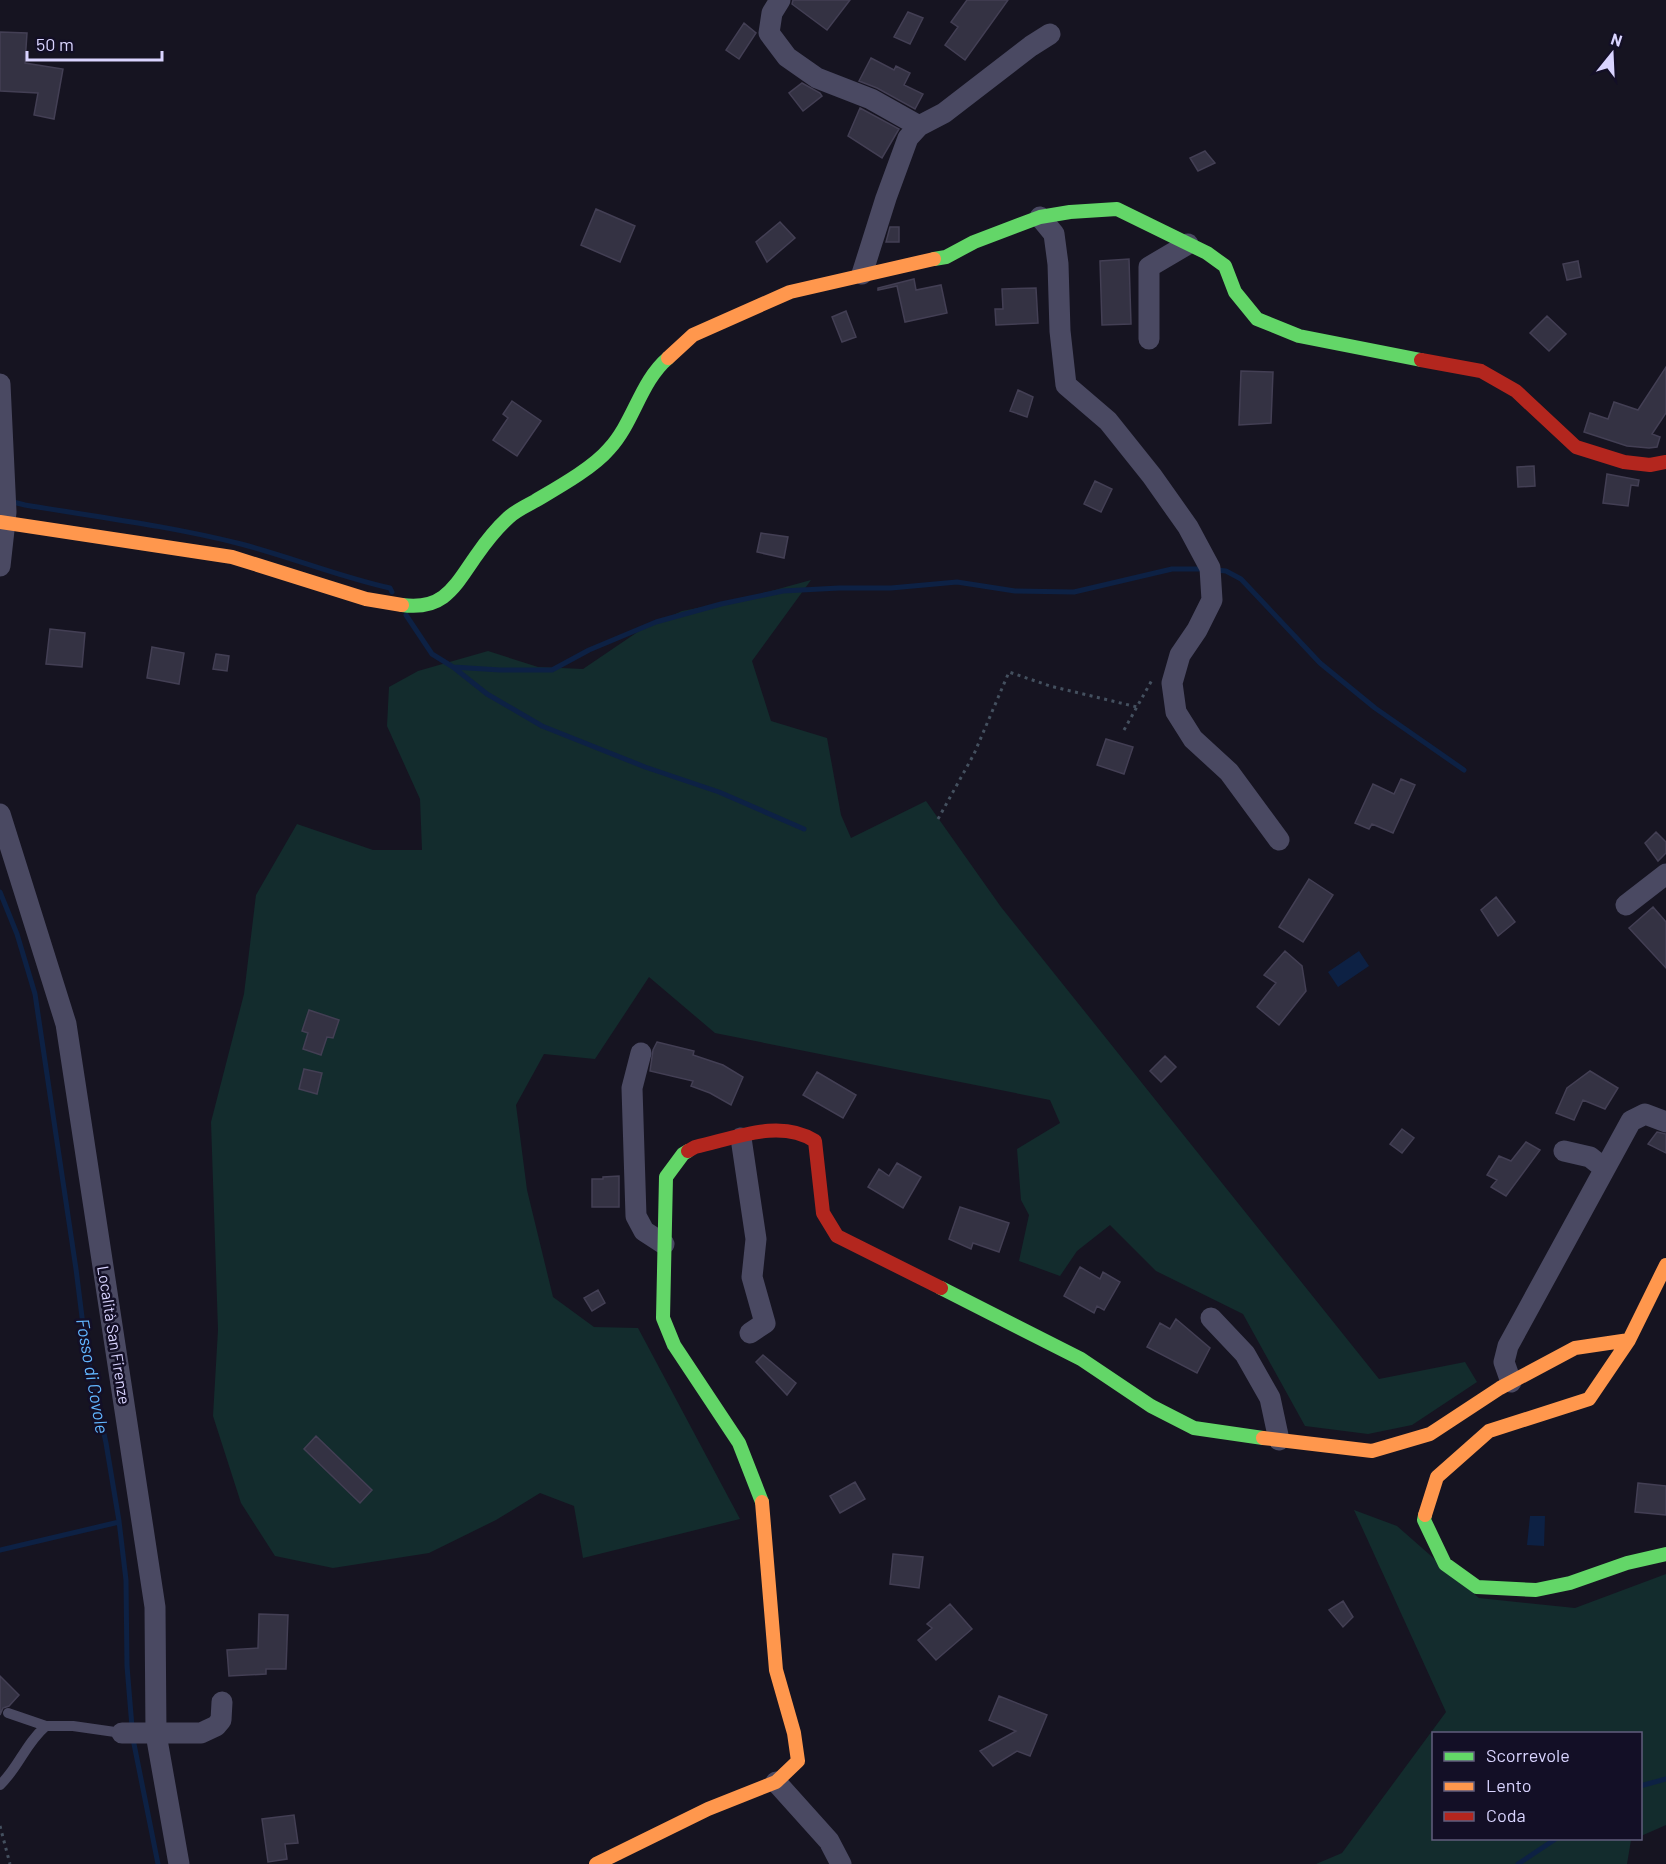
<svg xmlns="http://www.w3.org/2000/svg" width="1666" height="1864" font-family="Barlow,sans-serif">
<style>
.green{fill:#132c2d}
.water{fill:#0d2144}
.lines{fill:none;stroke-linecap:round;stroke-linejoin:round}
.stream{stroke:#0d2144;stroke-width:5}
.building{fill:#343243;stroke:#433f54;stroke-width:1.5}
.path{stroke:#44505f;stroke-width:3;stroke-dasharray:3 4.5;stroke-linecap:butt}
.lane{stroke:#4a4962;stroke-width:10}
.street{stroke:#4a4962;stroke-width:21}
.fast{stroke:#63d668;stroke-width:14}
.slow{stroke:#ff974d;stroke-width:14}
.jam{stroke:#b3261e;stroke-width:14}
.labels{text-anchor:middle;stroke-width:5;stroke-linejoin:round;paint-order:stroke}
.street-label{font-size:16px;fill:#d9d4ff;stroke:#130f26}
.water-label{font-size:18px;font-style:italic;fill:#62b6ff;stroke:#130f26}
</style>
<rect width="100%" height="100%" fill="#161421"/>
<!-- green -->
<path class="green" d="M811 580 752 661 771 721 827 738 841 815 851 838 926 801 1001 907 1379 1379 1465 1362 1477 1382 1412 1425 1368 1434 1305 1426 1243 1314 1156 1271 1110 1225 1077 1251 1060 1276 1019 1261 1029 1215 1021 1200 1017 1149 1060 1123 1050 1100 715 1033 649 977 595 1059 544 1054 516 1105 527 1190 553 1297 594 1327 638 1328 740 1519 583 1558 574 1506 540 1493 496 1520 429 1553 333 1568 275 1556 241 1503 213 1416 218 1330 211 1122 244 994 256 895 297 824 373 850H422L420 799 387 726 389 687 418 671 488 651 538 667 583 669 642 629 682 611 739 600Z
M1354 1510 1397 1526 1479 1598 1575 1608 1666 1574V1825L1641 1836 1640 1734H1434V1838L1635 1839 1631 1840 1627 1864H1316L1342 1853 1446 1712Z"/>
<!-- water -->
<path class="water" d="M1359 951 1369 966 1338 987 1328 972Z
M1530 1516H1545L1544 1546 1527 1545Z"/>
<g class="lines">
<!-- stream -->
<path class="stream" d="M9 501 25 505C98 517 170 526 241 544 291 557 340 577 390 588L392 592
M1216 570 1226 571 1241 579 1320 663 1375 708 1464 770
M406 615 432 654 453 667 487 694 542 726 645 767 719 792 804 829
M453 667 500 670H552L589 650 656 622 721 604 783 591 839 588H891L957 582 1015 591 1074 592 1172 569H1204
M0 892 17 934 35 994 76 1269 86 1349 106 1443 119 1521 126 1580 127 1666 132 1727
M0 1550 119 1522
M133 1739 158 1864
M1640 1786 1666 1779
M1518 1864 1557 1838"/>
</g>
<!-- building -->
<path class="building" d="M793 0H850L827 30 792 4Z
M967 0H1008L965 60 945 45 958 27 951 22Z
M908 12 923 18 910 44 894 37Z
M744 23 756 33 739 59 726 50Z
M0 32 27 33 25 63 63 69 54 119 34 115 38 93 0 91Z
M871 58 894 70 896 66 910 73 904 85 923 94 915 109 877 88 859 81Z
M802 83 820 93 822 96 803 111 789 93Z
M860 108 899 129 882 158 848 136Z
M1205 151 1215 163 1198 171 1190 158Z
M596 209 635 226 620 262 581 245Z
M780 222 795 238 767 262 756 242Z
M890 227H899V242H886Z
M1129 259 1131 324 1102 325 1100 261Z
M1578 261 1581 277 1567 280 1563 264Z
M914 279 916 290 941 285 947 313 905 322 897 286 878 290V288Z
M1036 288 1038 323 996 325 995 309H1003L1002 289Z
M846 311 856 337 842 342 832 317Z
M1547 316 1566 334 1549 351 1530 333Z
M1666 367V413L1652 434 1660 437 1657 447 1649 448 1627 446 1584 432 1590 413 1608 419 1614 402 1638 410Z
M1241 371 1273 372 1271 423 1239 425Z
M1018 390 1033 397 1027 417 1010 411Z
M512 401 541 421 517 456 493 440 508 418 503 414Z
M1534 466 1535 486 1518 487 1517 467Z
M1607 474 1639 480 1638 486 1631 485 1628 506 1603 503Z
M1095 481 1112 489 1101 512 1084 504Z
M761 533 788 537 784 558 757 552Z
M50 629 85 633 82 667 46 664Z
M152 647 184 653 179 684 147 678Z
M216 654 229 656 227 671 213 669Z
M1106 739 1133 747 1124 774 1097 765Z
M1401 779 1415 785 1393 833 1372 824 1369 829 1355 823 1373 784 1394 794Z
M1656 832 1666 842V853L1658 861 1645 843Z
M1309 879 1333 895 1303 942 1279 927Z
M1496 897 1515 922 1498 936 1481 910Z
M1653 907 1666 922V968L1629 928Z
M1285 951 1302 966 1306 991 1279 1025 1257 1007 1276 983 1264 975Z
M309 1010 339 1020 333 1038 327 1037 321 1055 303 1049 308 1033 302 1031Z
M657 1042 694 1051 693 1055 723 1065 743 1077 731 1105 710 1093 691 1086 693 1081 650 1071 653 1050Z
M1165 1056 1176 1067 1161 1082 1150 1071Z
M304 1069 322 1073 317 1094 299 1089Z
M1590 1071 1618 1088 1605 1109 1583 1100 1574 1120 1556 1113 1567 1088Z
M817 1072 856 1095 843 1118 803 1095Z
M1402 1129 1414 1138 1402 1153 1390 1144Z
M1657 1132 1666 1134V1153L1648 1144Z
M1526 1142 1540 1150 1506 1196 1491 1187 1497 1180 1487 1175 1499 1156 1511 1161Z
M897 1163 921 1177 903 1208 868 1187 879 1169 889 1176Z
M619 1176V1207H592V1179H603V1177Z
M960 1207 1009 1223 999 1252 973 1243 971 1249 949 1239Z
M1080 1267 1100 1279 1103 1272 1120 1282 1104 1310 1097 1306 1094 1313 1064 1296Z
M598 1290 605 1303 592 1311 584 1298Z
M1176 1319 1210 1348 1197 1373 1147 1347 1160 1323 1170 1329Z
M763 1355 796 1383 787 1395 756 1362Z
M316 1436 372 1490 360 1503 304 1449Z
M855 1482 865 1499 840 1513 830 1496Z
M1638 1483 1666 1486V1515L1635 1512Z
M893 1554 923 1557 919 1588 890 1584Z
M1343 1601 1353 1617 1343 1627 1329 1610Z
M950 1604 972 1629 936 1660 918 1640 932 1628 927 1624Z
M259 1614 288 1615 286 1669H266V1674L229 1676 227 1650 258 1648Z
M0 1676 19 1695 9 1706 3 1708 0 1715Z
M999 1696 1047 1715 1030 1756 1017 1751 993 1766 980 1751 1016 1731 989 1720Z
M294 1815 298 1843 285 1844 287 1859 268 1862 262 1819Z"/>
<g class="lines">
<!-- path -->
<path class="path" d="M1124 730 1152 680
M938 819 974 754 1009 672 1050 686 1137 707
M0 1826 10 1864"/>
<!-- lane -->
<path class="lane" d="M8 1713 46 1726
M0 1785C19 1767 25 1744 46 1726H73L122 1733"/>
<!-- street -->
<path class="street" d="M780 0 772 13 769 33 787 57 817 78 871 99 919 126
M1040 217 1054 234 1058 264 1060 331 1066 385 1108 421 1152 476 1188 527 1210 568 1212 600 1197 630 1180 655 1172 683 1176 712 1193 739 1229 772 1279 840
M862 274 886 198 908 138 919 126 944 113 1031 46 1050 34
M1149 339V267L1188 244
M0 384 6 512 0 566
M0 814 66 1024 155 1607 156 1734 179 1864
M1626 905 1666 874
M641 1053 632 1088 636 1216 644 1231 664 1244
M741 1138 756 1239 752 1277 765 1323 750 1333
M1564 1151 1590 1157 1605 1169
M1211 1318 1245 1354 1270 1398 1279 1440
M1511 1382 1504 1362 1508 1346 1631 1121 1645 1114 1666 1122
M122 1733H201L216 1726 221 1720 222 1702
M776 1782 829 1841 841 1864"/>
<!-- fast -->
<path class="fast" d="M934 259 946 257 974 242 1040 217 1070 212 1117 209 1207 253 1225 266 1235 292 1257 319 1299 336 1421 360
M402 605C444 611 455 586 476 556 485 543 496 529 508 518 515 511 526 506 535 501 557 488 593 468 609 449 634 422 640 382 668 358
M688 1151 683 1154 666 1177 663 1318 674 1345 739 1443 762 1502
M941 1288 1081 1359 1151 1406 1194 1428 1263 1438
M1425 1515 1424 1520 1445 1564 1477 1587 1536 1590 1570 1583 1627 1563 1666 1554"/>
<!-- slow -->
<path class="slow" d="M668 358 693 335 790 292 934 259
M0 522 232 557 366 599 402 605
M1263 1438 1372 1451 1430 1434 1500 1388 1575 1348 1629 1340
M1425 1515 1437 1477 1489 1431 1589 1399 1629 1340 1666 1265
M596 1864 708 1809 776 1782 798 1761 794 1733 776 1670 762 1502"/>
<!-- jam -->
<path class="jam" d="M1421 360 1481 371 1516 391 1576 447 1624 462 1650 465 1666 462
M688 1151 695 1147C733 1139 779 1118 815 1141L823 1213 837 1236 941 1288"/>
</g>
<g class="labels">
<!-- street labels -->
<g class="street-label">
<text transform="translate(114 1335) rotate(81)" y="6">Località San Firenze</text>
</g>
<!-- water labels -->
<g class="water-label">
<text transform="translate(92 1376) rotate(80)" y="6">Fosso di Covole</text>
</g>
</g>
<!-- legend -->
<rect x="1432" y="1732" width="210" height="108" fill="#130f26" stroke="#625e7d" stroke-width="1.5"/>
<rect x="1444" y="1752" width="30" height="9" fill="#63d668" stroke="#625e7d" stroke-width="1.5"/>
<text x="1486" y="1762" font-size="18" fill="#d9d4ff">Scorrevole</text>
<rect x="1444" y="1782" width="30" height="9" fill="#ff974d" stroke="#625e7d" stroke-width="1.5"/>
<text x="1486" y="1792" font-size="18" fill="#d9d4ff">Lento</text>
<rect x="1444" y="1812" width="30" height="9" fill="#b3261e" stroke="#625e7d" stroke-width="1.5"/>
<text x="1486" y="1822" font-size="18" fill="#d9d4ff">Coda</text>
<!-- north arrow -->
<g transform="translate(1612 54) rotate(18)" stroke="#130f26" stroke-width="4.5" paint-order="stroke">
<path d="M0-4.5L10 22L0 15L-10 22Z" fill="#d9d4ff"/>
<text y="-9" font-size="16" font-weight="bold" text-anchor="middle" fill="#d9d4ff">N</text>
</g>
<!-- scale -->
<path d="M27 51v9h135v-9" fill="none" stroke="#d9d4ff" stroke-width="3"/>
<text x="36" y="51" font-size="18" fill="#d9d4ff" stroke="#130f26" stroke-width="4.5" paint-order="stroke">50 m</text>
</svg>
